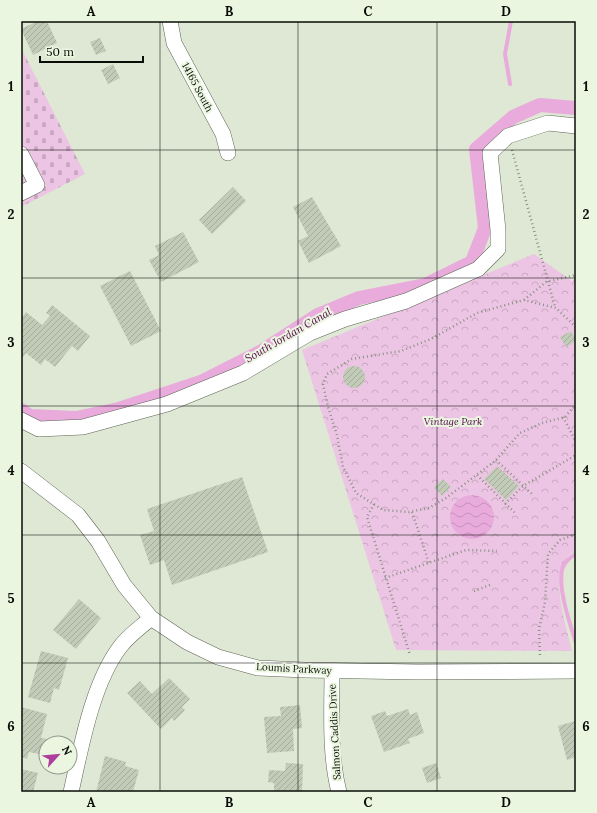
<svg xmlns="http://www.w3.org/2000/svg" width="597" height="813" font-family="Lora,serif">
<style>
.forest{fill:url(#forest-crowns)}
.cemetery{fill:url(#cemetery-stones)}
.water{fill:url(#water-waves)}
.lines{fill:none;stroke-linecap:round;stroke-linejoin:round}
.stream{stroke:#e9aadc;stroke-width:4}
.canal{stroke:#e9aadc;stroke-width:14}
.building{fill:url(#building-hatch)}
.minor-casing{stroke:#5d6654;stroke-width:16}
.path{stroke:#8a9183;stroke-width:2.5;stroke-dasharray:1 3;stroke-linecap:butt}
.minor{stroke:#fff;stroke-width:15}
.grid{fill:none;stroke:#0a0d07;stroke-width:1;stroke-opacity:0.55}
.labels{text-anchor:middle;stroke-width:4;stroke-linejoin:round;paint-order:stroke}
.street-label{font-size:10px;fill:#0a0d07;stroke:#ebf6e1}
.park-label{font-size:10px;font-style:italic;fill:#510548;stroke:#ebf6e1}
.water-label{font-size:11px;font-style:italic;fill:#54094a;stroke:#ebf6e1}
.neatline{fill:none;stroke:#0a0d07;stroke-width:1.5}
.grid-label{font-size:13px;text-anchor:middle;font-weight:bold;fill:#0a0d07}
</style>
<defs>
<pattern id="forest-crowns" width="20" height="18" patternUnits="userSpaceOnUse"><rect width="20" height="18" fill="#edc5e4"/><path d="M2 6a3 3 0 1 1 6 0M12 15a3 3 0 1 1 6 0" fill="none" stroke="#caa8c2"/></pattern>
<pattern id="cemetery-stones" width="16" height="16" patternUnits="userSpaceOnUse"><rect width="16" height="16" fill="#edc5e4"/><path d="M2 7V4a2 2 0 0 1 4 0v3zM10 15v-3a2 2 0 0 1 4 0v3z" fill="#caa8c2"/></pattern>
<pattern id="water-waves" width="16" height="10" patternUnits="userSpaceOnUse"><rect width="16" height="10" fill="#e9aadc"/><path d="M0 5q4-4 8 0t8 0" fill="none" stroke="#c691bb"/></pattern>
<pattern id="building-hatch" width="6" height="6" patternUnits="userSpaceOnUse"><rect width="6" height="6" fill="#c1cbb7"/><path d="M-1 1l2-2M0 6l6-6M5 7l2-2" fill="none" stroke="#a4ad9c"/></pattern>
</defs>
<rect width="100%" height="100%" fill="#dee8d4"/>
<!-- forest -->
<path class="forest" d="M534 254 576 284V551C544 563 567 627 572 651L396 650 302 350Z"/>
<!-- cemetery -->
<path class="cemetery" d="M21 48 85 174 21 207Z"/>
<!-- water -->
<path class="water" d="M450 517a22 22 0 1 1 44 0a22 22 0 1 1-44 0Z"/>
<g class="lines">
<!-- stream -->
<path class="stream" d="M510 84 505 54 511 21
M575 281 576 282
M576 554C570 557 563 563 562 570 558 590 570 624 576 643"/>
<!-- canal -->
<path class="canal" d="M21 410 30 416 76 418 119 409 201 382 262 351 318 315 359 298 425 285 472 262 485 228 476 149 513 117 540 105 576 108"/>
</g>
<!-- building -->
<path class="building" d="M38 21H47L57 43 33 55 21 29Z
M100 38 106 51 96 55 90 42Z
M113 64 120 78 108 84 101 70Z
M233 187 246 201 212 234 199 220Z
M312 197 341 246 309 263 298 241 308 236 293 207Z
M183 232 199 262 161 282 149 260 159 255 155 246Z
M130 271 161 331 131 346 100 286Z
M52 305 90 336 78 351 72 346 55 367 45 359 41 365 26 353 21 360V319L26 312 42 325 50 316 46 313Z
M571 331 576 341 566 347 560 337Z
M343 377a11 11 0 1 1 22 0a11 11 0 1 1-22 0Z
M497 466 519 486 506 500 484 479Z
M242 477 268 552 172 585 164 560 150 565 140 535 154 531 147 509Z
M443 479 451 487 442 496 434 487Z
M79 599 101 618 76 649 53 630Z
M41 651 68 658 59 690 54 688 50 703 28 697Z
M169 678 190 699 182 707 185 710 174 721 172 718 161 729 127 693 140 681 152 694Z
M300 705 302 728 293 729 294 751 267 753 264 717 281 716 280 707Z
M21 707 47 714 41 738 47 739 43 755 29 752 27 759 21 757Z
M408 709 410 715 417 712 424 733 408 739 410 743 384 752 371 716 385 711 387 716Z
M575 721 576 757 567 760 558 726Z
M105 756 126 762 125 766 139 770 133 792 115 790V792H96Z
M286 763 303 764 302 792H274V783L268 782 269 770 285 771Z
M436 763 441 778 427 783 422 768Z
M21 769 38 773 33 792H21Z"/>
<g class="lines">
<defs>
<path id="minor" d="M170 21 174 43 223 134 228 153
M21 154 37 185 21 193
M21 420 39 429 83 427 167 404 243 373 310 333 345 319 406 301 478 269 498 249V230L490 153 508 136 548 123 576 126
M21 471 78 515 98 541 124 585 151 618 187 642 218 657 258 668 305 670 417 672 576 671
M332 671C332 710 329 753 339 792
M71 792C81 748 92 684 120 647 128 636 141 627 151 618"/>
</defs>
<!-- minor casing -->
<use href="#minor" class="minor-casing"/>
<!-- path -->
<path class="path" d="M512 150 555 307
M524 300 546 282 576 275
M576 327 556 308 524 300 477 313 431 339 401 351 352 359 327 374 323 384 328 407 337 435 343 467 356 493 383 510 409 512 429 508 446 498 495 461 520 433 542 423 565 417 576 404
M563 417 576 442
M496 460 533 495
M477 475 515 513
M374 504 367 517 410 655
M505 504 523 486 576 455
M412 512 429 563
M385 578 466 550 497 551
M474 591 490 585
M540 655 539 629 545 602 548 554 560 540 576 534"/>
<!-- minor -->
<use href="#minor" class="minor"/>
</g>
<!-- grid -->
<path class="grid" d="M160 21V792M298 21V792M437 21V792M21 150H576M21 278H576M21 406H576M21 535H576M21 663H576"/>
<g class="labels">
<!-- street labels -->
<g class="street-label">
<text transform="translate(198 87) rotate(62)" y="4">14165 South</text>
<text transform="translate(294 668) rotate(3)" y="4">Loumis Parkway</text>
<text transform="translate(334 732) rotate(-93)" y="4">Salmon Caddis Drive</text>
</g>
<!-- park labels -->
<g class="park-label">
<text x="453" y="425">Vintage Park</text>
</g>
<!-- water labels -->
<g class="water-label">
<text transform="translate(288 335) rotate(-30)" y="4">South Jordan Canal</text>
</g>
</g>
<!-- border -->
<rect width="597" height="813" fill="none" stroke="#ebf6e1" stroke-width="44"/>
<!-- north arrow -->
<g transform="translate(58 755) rotate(63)"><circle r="19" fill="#ebf6e1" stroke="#91998a"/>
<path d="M0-3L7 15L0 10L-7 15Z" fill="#ae3f9d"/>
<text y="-6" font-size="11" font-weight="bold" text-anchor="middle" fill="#0a0d07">N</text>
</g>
<!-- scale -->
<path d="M40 56v6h103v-6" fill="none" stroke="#0a0d07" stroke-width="2"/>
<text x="46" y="56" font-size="12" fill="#0a0d07" stroke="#ebf6e1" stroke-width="3" paint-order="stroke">50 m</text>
<rect x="22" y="22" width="553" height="769" class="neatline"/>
<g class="grid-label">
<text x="91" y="16">A</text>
<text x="229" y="16">B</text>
<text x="368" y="16">C</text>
<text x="506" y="16">D</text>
<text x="11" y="91">1</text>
<text x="586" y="91">1</text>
<text x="11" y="219">2</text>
<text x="586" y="219">2</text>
<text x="11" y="347">3</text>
<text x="586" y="347">3</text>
<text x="11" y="475">4</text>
<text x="586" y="475">4</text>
<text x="11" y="603">5</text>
<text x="586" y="603">5</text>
<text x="11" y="731">6</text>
<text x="586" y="731">6</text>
<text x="91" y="807">A</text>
<text x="229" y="807">B</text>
<text x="368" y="807">C</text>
<text x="506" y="807">D</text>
</g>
</svg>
